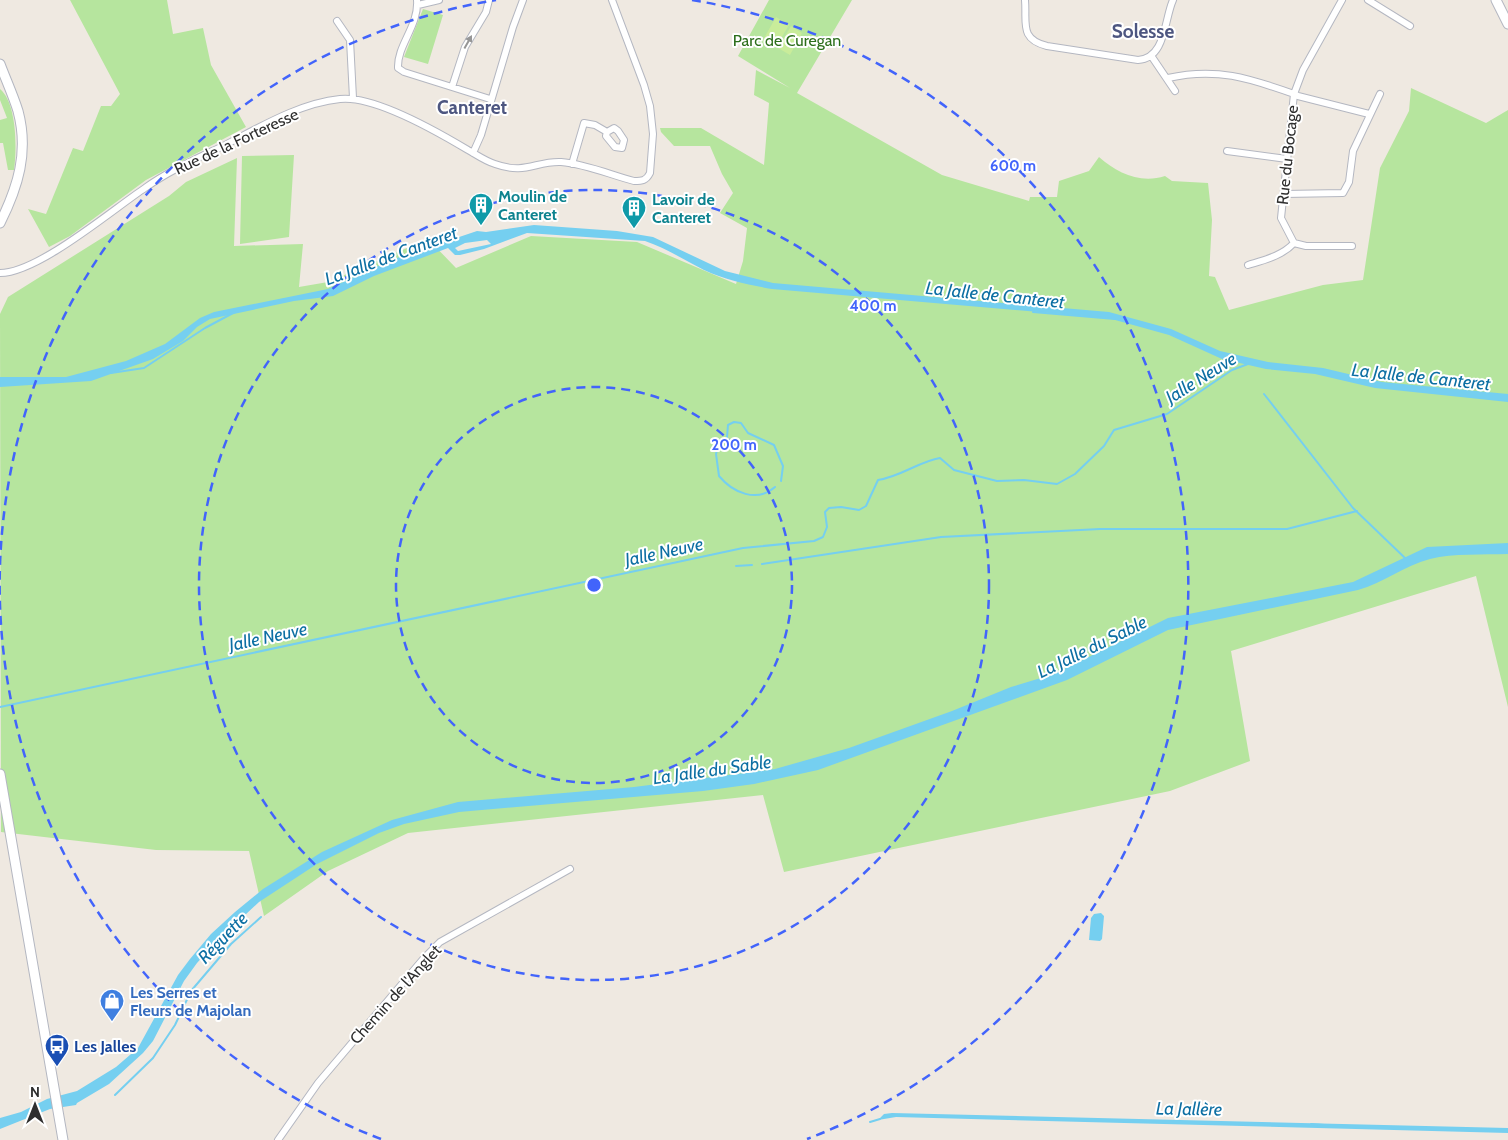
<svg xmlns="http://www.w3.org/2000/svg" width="1508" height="1140" font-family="Cabin,sans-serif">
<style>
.green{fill:#b6e59e}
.pitch{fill:#c9ec9a}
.water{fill:#75cff0;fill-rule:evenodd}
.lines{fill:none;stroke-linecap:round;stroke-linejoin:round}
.stream{stroke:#75cff0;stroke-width:2}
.minor-casing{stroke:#b4b7c1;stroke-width:8}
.secondary-casing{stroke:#b4b7c1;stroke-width:11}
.minor{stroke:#fff;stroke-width:6}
.secondary{stroke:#fff;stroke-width:9}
.oneway{fill:#969696}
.ring{fill:none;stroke:#4264fb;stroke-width:2.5;stroke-dasharray:9 6}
.labels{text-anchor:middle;stroke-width:4;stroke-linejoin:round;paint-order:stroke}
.park-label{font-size:16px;fill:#2c6e1b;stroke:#fff}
.street-label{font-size:16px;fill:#2e2e2e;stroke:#fff}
.culture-label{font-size:16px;font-weight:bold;fill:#0d838f;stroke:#fff;text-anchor:start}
.shop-label{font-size:16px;font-weight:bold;fill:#366cbe;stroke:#fff;text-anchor:start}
.transit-label{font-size:16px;font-weight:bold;fill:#164399;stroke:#fff;text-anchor:start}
.water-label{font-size:18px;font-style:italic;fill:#0d6fa3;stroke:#fff}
.quarter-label{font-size:19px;font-weight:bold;fill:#4d5680;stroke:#fff}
.centre{fill:#4264fb;stroke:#fff;stroke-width:2.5}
.ring-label{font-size:15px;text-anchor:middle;font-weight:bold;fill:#4264fb;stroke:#fff;stroke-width:4;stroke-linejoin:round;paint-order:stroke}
</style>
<rect width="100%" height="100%" fill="#efe9e1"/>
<!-- green -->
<path class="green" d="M70 0H167L173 34 203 28 211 65 246 127 146 180 70 236 49 247 28 209 46 214 73 148 83 151 101 106H111L120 94Z
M769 0H852L797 93 942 175 1029 201 1030 197H1057L1059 181 1089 171 1099 157C1117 173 1140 184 1165 176L1172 181 1208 183 1212 220 1209 276 1215 277 1229 310 1323 285 1363 280 1380 168 1409 111 1411 88 1486 123 1508 110V707L1476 576 1231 651 1250 761 1170 791 784 872 763 795 408 833 328 871 264 916 249 851 156 850 1 832 0 314 8 297 169 196 186 182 237 158 234 246 303 244 299 287 328 282 428 239 456 268 531 236 637 242 736 284 743 261 747 228 720 213 733 193 722 174 710 146H674L661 132 660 128H701L764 165 769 103 754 95 756 70 790 88 738 56Z
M423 9 443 15 428 64 404 57Z
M0 89C17 103 17 149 14 170H8L3 143H0V120L7 118 0 100Z
M294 155 289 237 240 244 242 156Z"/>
<!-- pitch -->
<path class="pitch" d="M776 17 789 25 776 47 763 40Z
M791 26 802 33 790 55 778 48Z"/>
<!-- water -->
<path class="water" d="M534 225 617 231 653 237 725 271 773 283 1109 312 1171 329 1220 351 1268 362 1323 368 1382 382 1508 394V402L1375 388 1315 374 1266 369 1222 359 1169 335 1108 318 772 289C749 285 726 280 704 270 684 260 666 248 645 241L527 233 484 249 460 255H455L448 248 374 276 333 296 294 301 210 319 197 327 183 341 153 359 91 381 0 387V377H66L126 361 165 344 200 318 214 312 328 289 391 260 477 231 486 232ZM487 240 491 244 458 251 455 248 465 243Z
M1508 543V554C1483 555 1454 553 1430 559 1404 566 1383 583 1358 590L1168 630 1067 680 818 770 754 784 703 791 459 812 404 824 379 833 317 864 259 902 216 942 197 963 184 981 153 1041 143 1053 109 1084 77 1103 76 1105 50 1109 0 1129V1118L21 1112 47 1099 77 1091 116 1067 138 1048 178 975 190 959 211 934 235 912 263 889 322 852 392 820 458 802 634 787 775 769 849 748 952 711 1011 687 1054 674 1168 618 1353 582 1427 547Z
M1094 914 1101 913 1104 916 1102 939 1100 941 1089 940 1091 918Z
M892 1113 1508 1128V1133L896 1117 878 1120 884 1114Z"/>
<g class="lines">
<!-- stream -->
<path class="stream" d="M1033 312 1115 319
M111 373 144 368 205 328 235 312
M1264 394 1353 508 1405 558
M775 487C757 503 733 493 719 476L716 454 718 447 727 437 728 425 734 422 741 423 748 433 774 445 783 466 781 481
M762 564 941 537 1100 529H1287L1357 511
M736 566 752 565
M0 707 743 548 814 541 823 537 827 527 825 512 829 508 841 507 859 510 866 506 878 480C900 477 920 461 940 458L954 470 997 481 1024 480 1057 484 1075 474 1104 446 1114 430 1167 414 1232 370 1248 364
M115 1095 153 1058 175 1025 191 991 231 944 261 917
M870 1122 880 1119
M1311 1124 1324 1125"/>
<defs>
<path id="minor" d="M417 0C419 26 397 45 398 68L404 72 490 99
M1025 0C1027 23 1019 39 1047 46L1138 60C1166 58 1164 20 1173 0
M1368 0 1410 26
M418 5 439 0
M337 21 350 40 353 98
M1152 57 1175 91
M1168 78C1216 67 1249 78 1294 94L1303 70 1342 0
M452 87 465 47 486 12 489 0
M1227 151 1287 159
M473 153 481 135 513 27 523 0
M572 164 584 123 595 125 607 132 606 136 615 147 622 148 624 140 618 131 614 128 607 132
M1284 194 1343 193 1349 182 1353 151 1380 94
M1294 243 1306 246H1352
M1248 265C1264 260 1282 256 1294 243L1281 218 1294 94 1298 96 1369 114
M0 273C38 273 112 210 145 188 170 170 198 158 225 145 260 127 300 103 340 99 374 95 438 132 468 150 477 155 485 161 495 164 526 175 535 161 561 162 586 164 611 175 634 181 642 181 646 181 650 173L653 134 650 106 644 85 612 0
M278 1140 318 1083 424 958 440 942 570 869"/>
<path id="secondary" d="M1496 0 1508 24
M0 64C6 80 13 95 18 111 29 152 18 187 0 223
M0 774 63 1140"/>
</defs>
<!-- minor casing -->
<use href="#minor" class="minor-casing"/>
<!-- secondary casing -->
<use href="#secondary" class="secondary-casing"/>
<!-- minor -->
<use href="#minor" class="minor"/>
<!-- secondary -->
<use href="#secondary" class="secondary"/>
</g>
<!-- one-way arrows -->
<defs><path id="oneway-solid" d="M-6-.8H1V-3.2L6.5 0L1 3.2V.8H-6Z" transform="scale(1.25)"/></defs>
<use class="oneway" href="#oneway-solid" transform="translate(468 42) rotate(-61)"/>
<!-- distance rings -->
<g class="ring">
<circle cx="594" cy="585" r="198"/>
<circle cx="594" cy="585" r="395"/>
<path d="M381 1139A593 593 0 0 1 496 0M692 0A593 593 0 0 1 807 1139"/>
</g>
<!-- icons -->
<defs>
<symbol id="building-pin" viewBox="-11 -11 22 30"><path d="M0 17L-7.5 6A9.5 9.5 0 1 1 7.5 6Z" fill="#0f9aa8" stroke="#fff"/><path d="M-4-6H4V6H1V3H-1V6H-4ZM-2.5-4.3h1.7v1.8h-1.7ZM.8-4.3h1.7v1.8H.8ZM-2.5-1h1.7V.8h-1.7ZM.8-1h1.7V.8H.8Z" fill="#fff"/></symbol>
<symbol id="shop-pin" viewBox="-11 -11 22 30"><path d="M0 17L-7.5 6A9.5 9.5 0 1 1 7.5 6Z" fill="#3f7fe0" stroke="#fff"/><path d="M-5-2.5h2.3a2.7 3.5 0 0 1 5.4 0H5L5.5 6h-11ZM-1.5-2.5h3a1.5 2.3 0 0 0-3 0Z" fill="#fff"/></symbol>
<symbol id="bus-pin" viewBox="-11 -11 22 30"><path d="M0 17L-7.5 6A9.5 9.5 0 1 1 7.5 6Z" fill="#1a4fb4" stroke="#fff"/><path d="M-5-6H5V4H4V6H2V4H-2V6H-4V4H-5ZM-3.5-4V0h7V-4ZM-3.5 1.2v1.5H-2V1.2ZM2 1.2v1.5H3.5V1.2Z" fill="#fff"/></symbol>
</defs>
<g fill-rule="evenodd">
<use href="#building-pin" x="467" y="191" width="28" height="38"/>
<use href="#building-pin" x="620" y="194" width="28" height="38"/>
<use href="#shop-pin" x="98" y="987" width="28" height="38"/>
<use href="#bus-pin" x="43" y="1032" width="28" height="38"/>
</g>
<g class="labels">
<!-- park labels -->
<g class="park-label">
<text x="787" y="46">Parc de Curegan</text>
</g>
<!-- street labels -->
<g class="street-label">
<text transform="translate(236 141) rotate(-25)" y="6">Rue de la Forteresse</text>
<text transform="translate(1287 155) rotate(-84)" y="6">Rue du Bocage</text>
<text transform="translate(395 994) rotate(-48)" y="6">Chemin de l'Anglet</text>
</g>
<!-- culture labels -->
<g class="culture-label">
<text x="498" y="202">Moulin de<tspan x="498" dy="18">Canteret</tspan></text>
<text x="652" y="205">Lavoir de<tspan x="652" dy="18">Canteret</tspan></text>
</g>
<!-- shop labels -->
<g class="shop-label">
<text x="130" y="998">Les Serres et<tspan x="130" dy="18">Fleurs de Majolan</tspan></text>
</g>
<!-- transit labels -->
<g class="transit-label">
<text x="74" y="1052">Les Jalles</text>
</g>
<!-- water labels -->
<g class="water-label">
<text transform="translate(391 256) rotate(-20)" y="6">La Jalle de Canteret</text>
<text transform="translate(995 295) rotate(6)" y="6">La Jalle de Canteret</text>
<text transform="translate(1421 377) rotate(6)" y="6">La Jalle de Canteret</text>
<text transform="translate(1201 378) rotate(-32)" y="6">Jalle Neuve</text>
<text transform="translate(664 552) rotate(-12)" y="6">Jalle Neuve</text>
<text transform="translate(268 637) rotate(-12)" y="6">Jalle Neuve</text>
<text transform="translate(1092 647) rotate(-26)" y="6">La Jalle du Sable</text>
<text transform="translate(712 770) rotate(-8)" y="6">La Jalle du Sable</text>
<text transform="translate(223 938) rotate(-46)" y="6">Réguette</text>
<text transform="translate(1189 1109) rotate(1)" y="6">La Jallère</text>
</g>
<!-- quarter labels -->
<g class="quarter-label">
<text x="1143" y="38">Solesse</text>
<text x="472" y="114">Canteret</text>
</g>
</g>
<circle cx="594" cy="585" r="8" class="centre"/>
<g class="ring-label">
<text x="1013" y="171">600 m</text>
<text x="873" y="311">400 m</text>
<text x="734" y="450">200 m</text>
</g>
<!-- north arrow -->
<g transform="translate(35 1105)" stroke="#ffffff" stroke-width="4" paint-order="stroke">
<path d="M0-4L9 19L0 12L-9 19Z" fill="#2e2e2e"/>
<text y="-8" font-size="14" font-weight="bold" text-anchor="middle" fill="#2e2e2e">N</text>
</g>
</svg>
